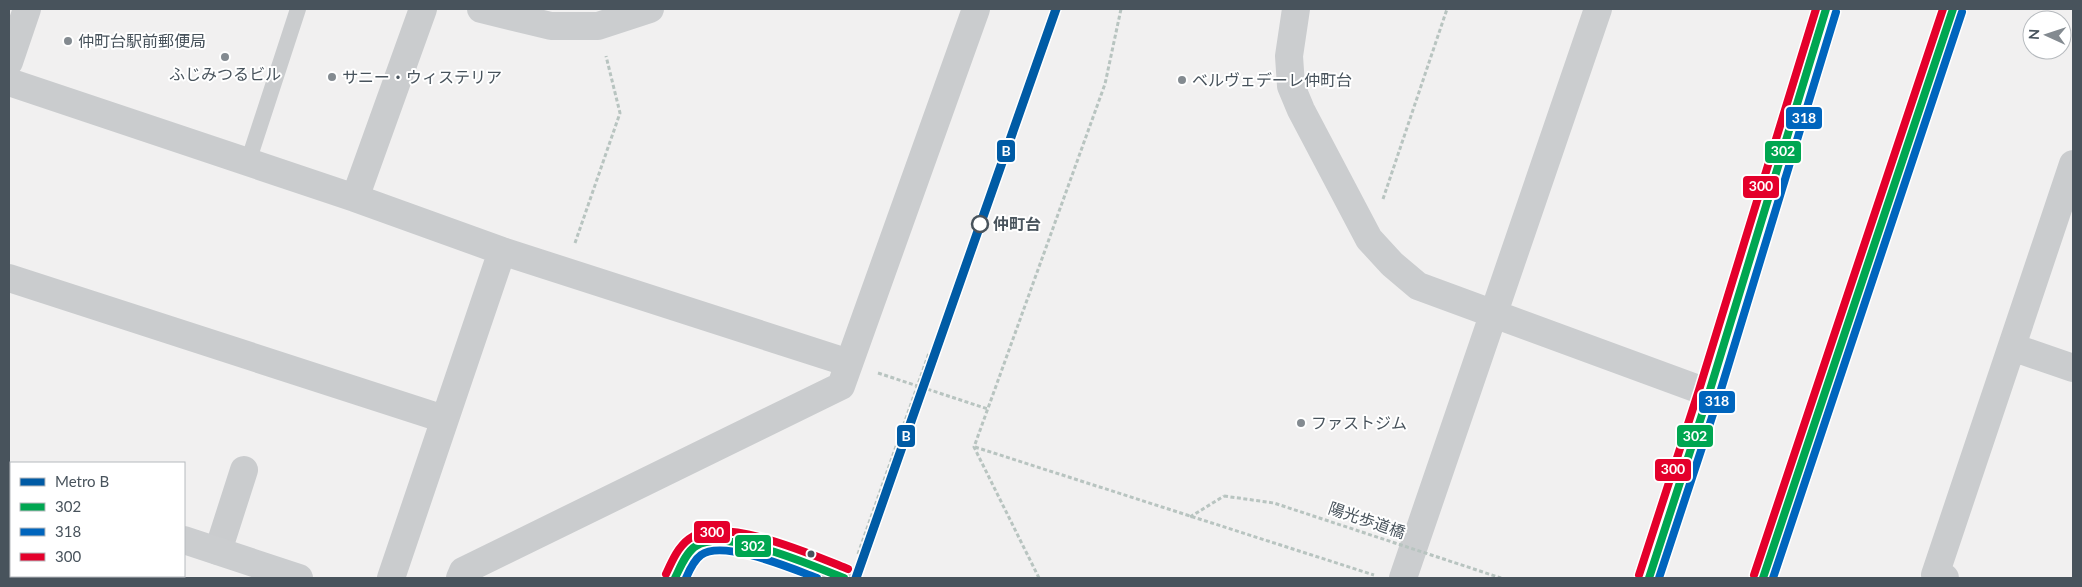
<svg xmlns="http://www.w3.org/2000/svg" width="2082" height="587" font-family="Lato,'Noto Sans JP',sans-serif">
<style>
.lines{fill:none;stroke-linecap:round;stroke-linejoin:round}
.path{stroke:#b8c4c0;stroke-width:3;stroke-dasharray:4 2.5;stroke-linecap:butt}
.lane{stroke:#caccce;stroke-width:16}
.street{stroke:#caccce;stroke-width:28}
.secondary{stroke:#cbcdcf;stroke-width:28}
.path-bridge{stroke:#b8c4c0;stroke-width:3;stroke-dasharray:4 2.5;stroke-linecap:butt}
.bus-1-casing{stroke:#fff;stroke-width:11}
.bus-2-casing{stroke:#fff;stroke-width:11}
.bus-3-casing{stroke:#fff;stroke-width:11}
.bus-1{stroke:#00a651;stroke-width:8}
.bus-2{stroke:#0065bd;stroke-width:8}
.bus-3{stroke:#e4002b;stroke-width:8}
.metro-1-casing{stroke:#fff;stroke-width:12}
.metro-1{stroke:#005ba5;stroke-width:9}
.poi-dot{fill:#838a90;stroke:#fff;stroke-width:2}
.stop-dot{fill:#fff;stroke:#48535c;stroke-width:2.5}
.bus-dot{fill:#48535c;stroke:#fff;stroke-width:2}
.labels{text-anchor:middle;stroke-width:4;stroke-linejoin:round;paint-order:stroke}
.poi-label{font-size:16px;fill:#48535c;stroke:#fff;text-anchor:start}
.stop-label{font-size:16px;font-weight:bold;fill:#48535c;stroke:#fff;text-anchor:start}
.street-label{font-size:16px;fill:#48535c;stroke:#fff}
.line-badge{stroke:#fff;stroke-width:2}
.badge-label{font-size:14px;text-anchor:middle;font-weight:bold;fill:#fff}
</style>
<rect width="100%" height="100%" fill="#f1f0f0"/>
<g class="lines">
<!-- path -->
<path class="path" d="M1383 199 1447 9
M575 243 620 113 606 56
M878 373 988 409
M975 447 1374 575
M1190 517 1224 496
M858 554 929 353
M1039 578 974 447 1105 84 1121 9"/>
<!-- lane -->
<path class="lane" d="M248 162 298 9
M675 578C680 567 686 554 696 546 723 526 814 567 844 578"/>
<!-- street -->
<path class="street" d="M9 62 27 9
M9 82 355 198 423 9
M355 198 502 251 849 363
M9 278 444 419
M2012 347 2073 368
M218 551 244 470
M391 578 502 251
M460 578 463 571 841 386 976 9
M1945 578 1935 575 2073 164"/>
<!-- secondary -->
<path class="secondary" d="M481 9 551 26H598L650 9
M1296 9 1289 56 1291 86 1301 110 1369 239 1392 264 1418 286 1709 393
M9 483H11
M184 540 299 578
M1403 578 1598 9
M1649 578 1709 393 1826 9
M1763 578 1953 9"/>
<!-- path-bridge -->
<path class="path-bridge" d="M1224 496 1274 503 1501 578"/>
<defs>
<path id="bus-1" d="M675 578C680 568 686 552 696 546 727 527 812 566 844 578
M1649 578 1709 393 1826 9
M1763 578 1953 9"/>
<path id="bus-2" d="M686 578C689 571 694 560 701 555 723 539 793 569 817 578
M1659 578 1719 396 1836 12
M1773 578 1962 12"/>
<path id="bus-3" d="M666 574C672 561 678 547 689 539 722 514 813 555 848 569
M1639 575 1699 390 1816 9
M1754 575 1943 9"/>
</defs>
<!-- bus-1 casing -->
<use href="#bus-1" class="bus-1-casing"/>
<!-- bus-2 casing -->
<use href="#bus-2" class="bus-2-casing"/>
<!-- bus-3 casing -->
<use href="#bus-3" class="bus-3-casing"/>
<!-- bus-1 -->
<use href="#bus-1" class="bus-1"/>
<!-- bus-2 -->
<use href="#bus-2" class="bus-2"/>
<!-- bus-3 -->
<use href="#bus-3" class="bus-3"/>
<defs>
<path id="metro-1" d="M856 578 1056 9"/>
</defs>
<!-- metro-1 casing -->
<use href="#metro-1" class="metro-1-casing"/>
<!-- metro-1 -->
<use href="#metro-1" class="metro-1"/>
</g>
<!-- markers -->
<g class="poi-dot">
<circle cx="68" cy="41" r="5"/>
<circle cx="225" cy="57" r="5"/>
<circle cx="332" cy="77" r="5"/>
<circle cx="1182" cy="80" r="5"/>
<circle cx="1301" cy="423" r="5"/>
</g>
<circle class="stop-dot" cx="980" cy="224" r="8"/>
<circle class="bus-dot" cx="811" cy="554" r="4.5"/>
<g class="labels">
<!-- poi labels -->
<g class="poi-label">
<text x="78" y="47">仲町台駅前郵便局</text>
<text x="225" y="80" text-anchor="middle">ふじみつるビル</text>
<text x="342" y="83">サニー・ウィステリア</text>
<text x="1192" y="86">ベルヴェデーレ仲町台</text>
<text x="1311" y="429">ファストジム</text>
</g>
<!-- stop labels -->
<g class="stop-label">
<text x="993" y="230">仲町台</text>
</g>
<!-- street labels -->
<g class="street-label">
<text transform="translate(1367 520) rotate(19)" y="6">陽光歩道橋</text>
</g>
</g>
<g class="line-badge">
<rect x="1785" y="106" width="38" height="24" rx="5" fill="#0065bd"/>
<rect x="996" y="139" width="20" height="24" rx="5" fill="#005ba5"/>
<rect x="1764" y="140" width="38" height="24" rx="5" fill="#00a651"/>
<rect x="1742" y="175" width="38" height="24" rx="5" fill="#e4002b"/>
<rect x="1698" y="390" width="38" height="24" rx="5" fill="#0065bd"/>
<rect x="896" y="424" width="20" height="24" rx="5" fill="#005ba5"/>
<rect x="1676" y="424" width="38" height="24" rx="5" fill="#00a651"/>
<rect x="1654" y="458" width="38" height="24" rx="5" fill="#e4002b"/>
<rect x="693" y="520" width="38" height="24" rx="5" fill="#e4002b"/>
<rect x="734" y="534" width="38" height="24" rx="5" fill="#00a651"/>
</g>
<g class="badge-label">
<text x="1804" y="123">318</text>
<text x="1006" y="156">B</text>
<text x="1783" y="156">302</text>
<text x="1761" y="191">300</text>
<text x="1717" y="406">318</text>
<text x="906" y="441">B</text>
<text x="1695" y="441">302</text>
<text x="1673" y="474">300</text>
<text x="712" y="537">300</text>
<text x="753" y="551">302</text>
</g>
<!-- border -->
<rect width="2082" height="587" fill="none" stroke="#48535c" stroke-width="20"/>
<!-- legend -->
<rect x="10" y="462" width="175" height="115" fill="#ffffff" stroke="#b6babe"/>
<rect x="20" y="478" width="25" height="8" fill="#005ba5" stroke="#b6babe"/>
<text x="55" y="487" font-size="15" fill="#48535c">Metro B</text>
<rect x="20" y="503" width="25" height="8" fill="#00a651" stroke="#b6babe"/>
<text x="55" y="512" font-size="15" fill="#48535c">302</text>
<rect x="20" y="528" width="25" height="8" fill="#0065bd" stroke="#b6babe"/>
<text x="55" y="537" font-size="15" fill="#48535c">318</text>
<rect x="20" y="553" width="25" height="8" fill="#e4002b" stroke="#b6babe"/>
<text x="55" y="562" font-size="15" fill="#48535c">300</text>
<!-- north arrow -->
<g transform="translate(2047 35) rotate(273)"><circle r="24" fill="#ffffff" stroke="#b6babe"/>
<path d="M0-4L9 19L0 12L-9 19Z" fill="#838a90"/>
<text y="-8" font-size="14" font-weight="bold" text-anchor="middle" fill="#48535c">N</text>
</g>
</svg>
